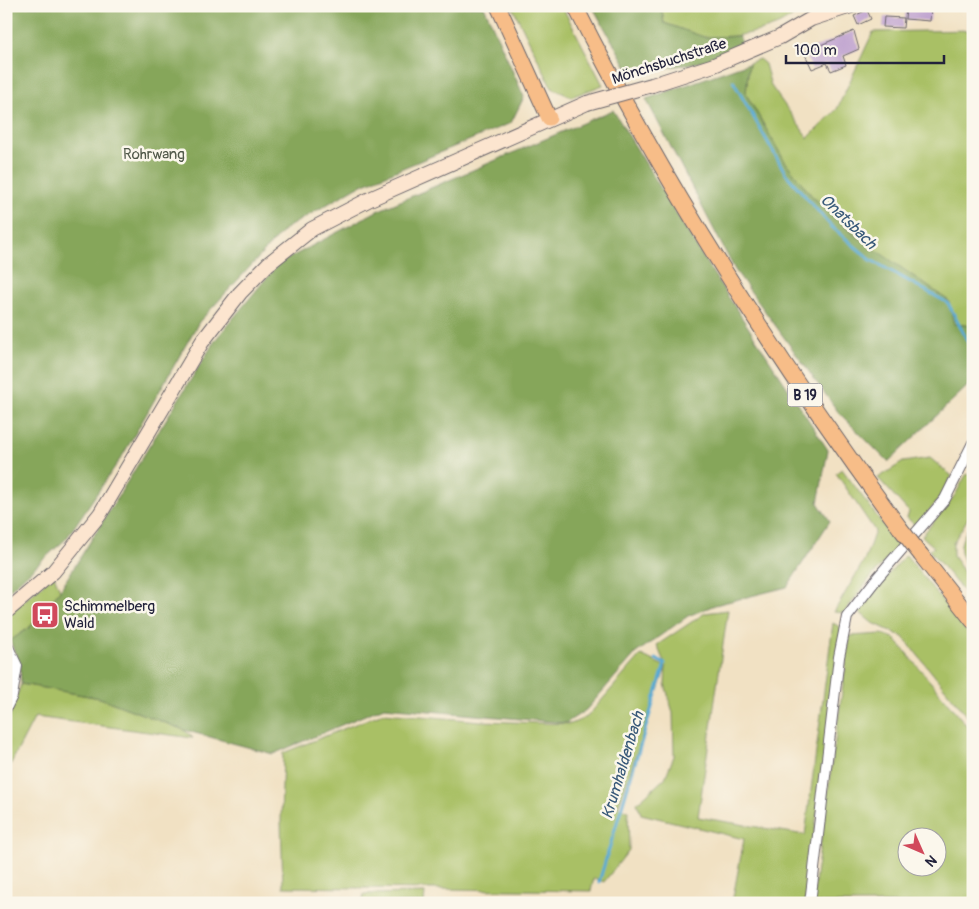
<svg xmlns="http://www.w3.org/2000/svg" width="979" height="909" font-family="Pangolin,sans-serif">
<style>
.green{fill:#a9c065;stroke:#667150;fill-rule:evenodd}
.forest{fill:#86a65a;stroke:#54644a}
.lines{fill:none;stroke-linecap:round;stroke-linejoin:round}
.stream{stroke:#5aabd5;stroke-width:3}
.building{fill:#c1a5d0}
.street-casing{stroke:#6a656b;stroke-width:12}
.secondary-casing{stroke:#6a656b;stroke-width:16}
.primary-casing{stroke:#6a656b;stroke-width:17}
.street{stroke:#fff;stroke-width:10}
.secondary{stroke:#fce5cf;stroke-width:14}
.primary{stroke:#f7bd88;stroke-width:15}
.secondary-bridge-casing{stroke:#6a656b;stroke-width:16;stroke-linecap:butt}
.primary-bridge-casing{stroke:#6a656b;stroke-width:17;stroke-linecap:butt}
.secondary-bridge{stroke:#fce5cf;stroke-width:14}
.primary-bridge{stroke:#f7bd88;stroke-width:15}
.labels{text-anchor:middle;stroke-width:5;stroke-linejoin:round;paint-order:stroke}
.shield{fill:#fbf7ec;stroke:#636270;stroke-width:1}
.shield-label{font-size:14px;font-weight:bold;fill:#22223b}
.street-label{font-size:15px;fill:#22223b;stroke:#fbf7ec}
.park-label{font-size:15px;fill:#51594a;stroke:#fbf7ec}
.poi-label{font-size:15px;fill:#22223b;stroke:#fbf7ec;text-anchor:start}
.water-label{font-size:16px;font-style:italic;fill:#385979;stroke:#fbf7ec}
</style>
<rect width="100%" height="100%" fill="#fbf7ec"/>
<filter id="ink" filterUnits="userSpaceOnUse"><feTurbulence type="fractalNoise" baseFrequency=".02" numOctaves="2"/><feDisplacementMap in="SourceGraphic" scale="10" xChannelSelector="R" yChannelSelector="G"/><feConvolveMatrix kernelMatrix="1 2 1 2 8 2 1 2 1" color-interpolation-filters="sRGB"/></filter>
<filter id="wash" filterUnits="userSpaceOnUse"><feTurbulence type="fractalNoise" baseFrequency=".0096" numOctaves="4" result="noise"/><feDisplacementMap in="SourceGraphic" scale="20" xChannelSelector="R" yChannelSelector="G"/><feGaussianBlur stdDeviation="1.12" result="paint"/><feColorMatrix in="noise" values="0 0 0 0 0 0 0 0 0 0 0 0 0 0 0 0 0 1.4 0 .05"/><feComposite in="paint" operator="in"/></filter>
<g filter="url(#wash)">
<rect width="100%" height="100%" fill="#f1e1c3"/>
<!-- green -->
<path class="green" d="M512 6H562L603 85 571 97 552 88Z
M661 6H814C799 11 793 17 780 24 763 32 723 40 704 37 691 35 677 27 664 23Z
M973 30V326L954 324 811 195 784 160 746 94 749 63 759 59 765 64 771 86 808 138 837 109 873 32Z
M930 458 952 476 940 498 916 526 907 518 909 512 878 478 903 462Z
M842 469 899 546 870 578 844 613 834 612 865 559 875 531 836 473Z
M973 473V510L953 543V556L973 585V603L929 550 934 547 922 536 955 495 966 475Z
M973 521V574C956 552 957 544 973 521Z
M906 555 973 639V723L903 637 871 622 859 612 866 599Z
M54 575 60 590 30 627 10 641 6 634V616Z
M728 610 698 817 805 835 833 623 840 627 841 636 805 903H732L744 839 641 814 637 803 665 778 674 756 673 713 665 684 666 667 618 807 628 811 629 850 604 882 594 878 591 891 283 887 281 821 283 753 383 713 481 721 571 724 587 717 641 655 666 667 657 645 705 613Z
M882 634 894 638 973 733V903H812L850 636ZM906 836H936V866H906Z
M21 684 100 698 184 730 193 738 35 717 6 773V726Z
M425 893 424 903H362L364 894Z
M500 896H512L595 901V903H498Z"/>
<!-- forest -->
<path class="forest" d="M6 6H484L524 97 511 123 357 187 285 229 199 322 123 455 66 539 6 593Z
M592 6H661L664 23 704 37 739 36 744 48 700 62 631 74Z
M749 63 746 94 784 160 811 195 853 234 949 301 954 324 973 326V381L888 462 839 413 735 270 646 99Z
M613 110 709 267 828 450 818 503 830 521 787 587 715 605 688 616 636 653 586 710 566 723 384 707 273 754 184 730 100 698 21 684 20 665 10 641 30 627 60 590 216 339 278 264 377 211Z"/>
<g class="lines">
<!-- stream -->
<path class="stream" d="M733 81 786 174 831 226 871 260 948 303 973 352
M599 882 665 664 656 659"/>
</g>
<g id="blocks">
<!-- building -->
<path class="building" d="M906 6H931L930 21 905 19Z
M867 10 871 19 858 25 854 16Z
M884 17 904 18 903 28 883 27Z
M854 31 859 49 843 56 846 65 831 71 827 63 812 69 804 52Z"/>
</g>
</g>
<g filter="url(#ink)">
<use href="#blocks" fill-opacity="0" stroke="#6a656b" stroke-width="1"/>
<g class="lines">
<defs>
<path id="street" d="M6 643 17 666 12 696 6 708
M810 903 839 657 847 617 878 577 945 499 973 443"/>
<path id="secondary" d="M652 85 714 65 780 37 811 19 851 6
M6 612 53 572 100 514 202 342 240 293 268 264 312 229 370 199 587 103"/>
<path id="primary" d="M498 6 549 118
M575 6C667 190 778 362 900 528
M921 555 973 621"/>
</defs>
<!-- street casing -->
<use href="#street" class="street-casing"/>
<!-- secondary casing -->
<use href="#secondary" class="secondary-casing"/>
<!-- primary casing -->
<use href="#primary" class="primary-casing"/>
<!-- street -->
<use href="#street" class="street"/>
<!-- secondary -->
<use href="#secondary" class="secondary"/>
<!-- primary -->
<use href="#primary" class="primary"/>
<defs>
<path id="secondary-bridge" d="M587 103 652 85"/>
<path id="primary-bridge" d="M900 528 921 555"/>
</defs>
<!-- secondary-bridge casing -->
<use href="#secondary-bridge" class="secondary-bridge-casing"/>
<!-- primary-bridge casing -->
<use href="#primary-bridge" class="primary-bridge-casing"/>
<!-- secondary-bridge -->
<use href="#secondary-bridge" class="secondary-bridge"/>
<!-- primary-bridge -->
<use href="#primary-bridge" class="primary-bridge"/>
</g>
</g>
<!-- icons -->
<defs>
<symbol id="bus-square" viewBox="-11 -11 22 22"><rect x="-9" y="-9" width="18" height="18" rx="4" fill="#d1495b" stroke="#fbf7ec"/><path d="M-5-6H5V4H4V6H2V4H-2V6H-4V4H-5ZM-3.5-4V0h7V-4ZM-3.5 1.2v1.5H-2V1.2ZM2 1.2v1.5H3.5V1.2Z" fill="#fff"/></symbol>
</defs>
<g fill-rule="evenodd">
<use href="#bus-square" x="29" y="599" width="32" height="32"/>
</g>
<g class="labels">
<!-- shield labels -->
<rect class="shield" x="787.5" y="383.5" width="35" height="23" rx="4"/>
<g class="shield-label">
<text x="805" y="400">B 19</text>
</g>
<!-- street labels -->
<g class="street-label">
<text transform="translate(669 61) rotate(-18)" y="5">Mönchsbuchstraße</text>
</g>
<!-- park labels -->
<g class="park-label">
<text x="154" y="159">Rohrwang</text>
</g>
<!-- poi labels -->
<g class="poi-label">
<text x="64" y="611">Schimmelberg<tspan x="64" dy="17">Wald</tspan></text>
</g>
<!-- water labels -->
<g class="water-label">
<text transform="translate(849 221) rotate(44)" y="6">Onatsbach</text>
<text transform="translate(622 765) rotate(-73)" y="6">Krumhaldenbach</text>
</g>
</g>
<!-- margin -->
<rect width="979" height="909" fill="none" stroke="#fbf7ec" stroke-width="25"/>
<!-- north arrow -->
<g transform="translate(922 852) rotate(135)"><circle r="24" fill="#fbf7ec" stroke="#a4a2a5"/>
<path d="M0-4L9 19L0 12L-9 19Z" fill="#d1495b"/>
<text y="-8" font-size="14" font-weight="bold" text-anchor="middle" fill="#22223b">N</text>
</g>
<!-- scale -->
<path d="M786 55v8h158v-8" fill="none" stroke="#22223b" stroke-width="2.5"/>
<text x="794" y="55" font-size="15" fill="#22223b" stroke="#fbf7ec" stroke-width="4" paint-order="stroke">100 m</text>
</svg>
